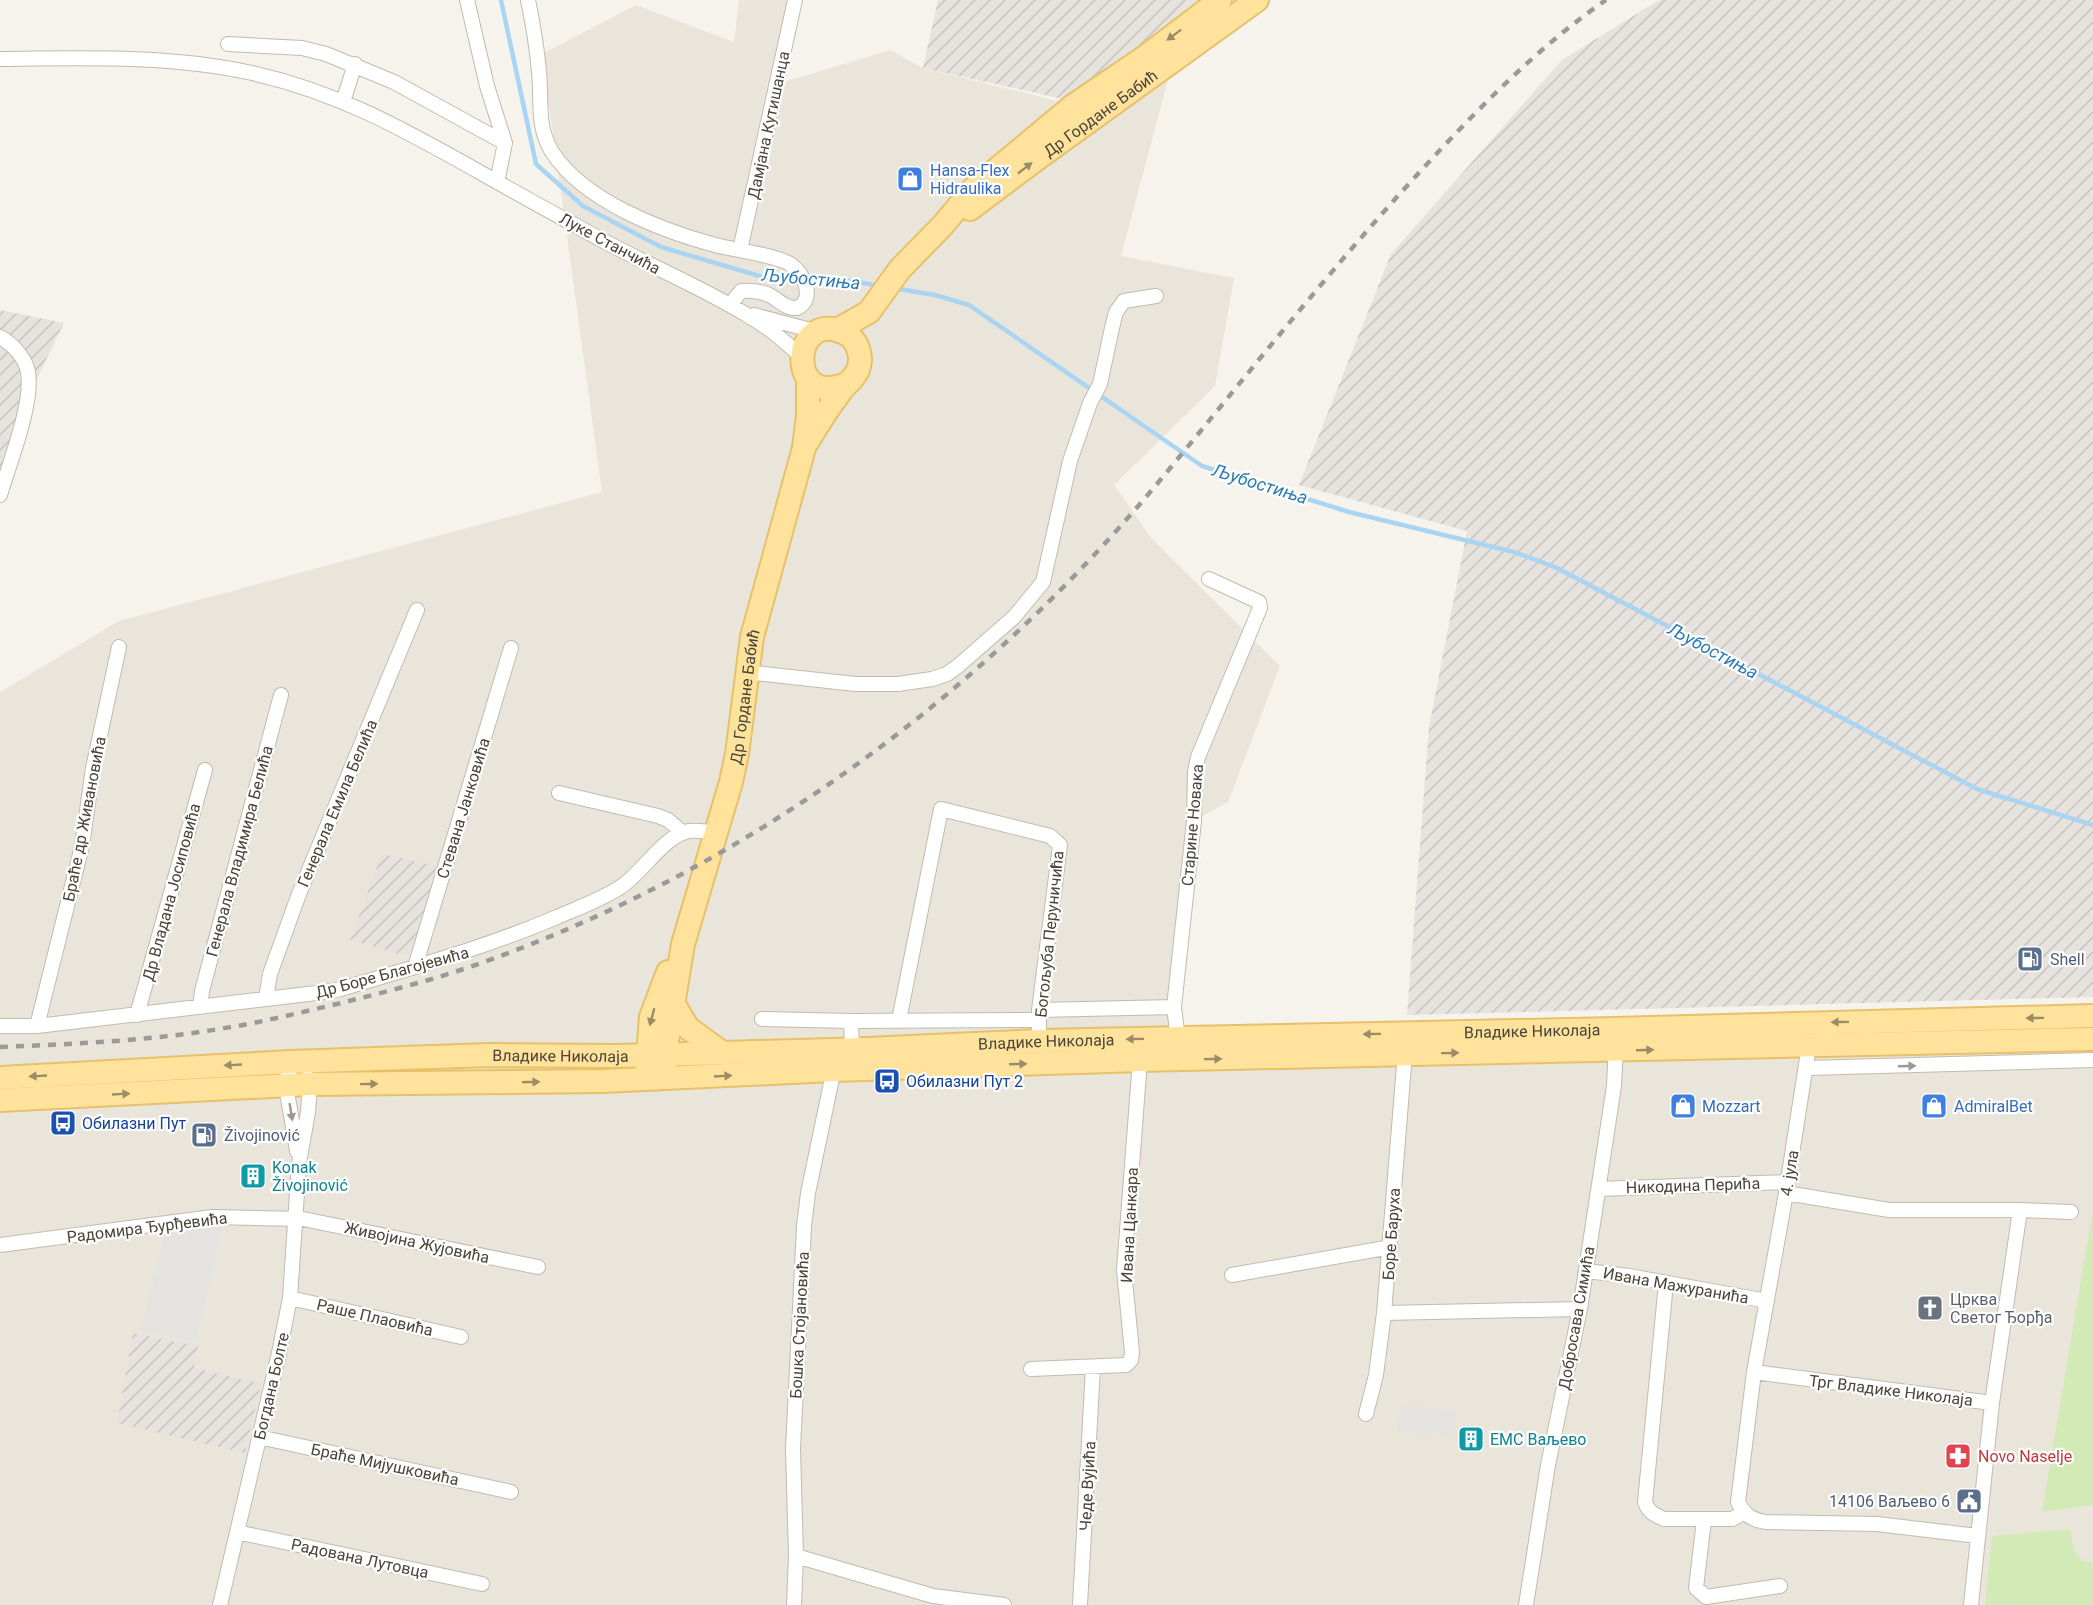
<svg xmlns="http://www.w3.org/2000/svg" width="2093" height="1605" font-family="Roboto,sans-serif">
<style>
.residential{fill:#eae5da}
.industrial{fill:url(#industrial-furrows)}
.green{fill:#d2eab5}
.parking{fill:#e5e3e0}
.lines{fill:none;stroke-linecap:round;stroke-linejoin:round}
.stream{stroke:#a9d4f2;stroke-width:4.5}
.street-casing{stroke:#c2bbae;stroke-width:16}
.primary-casing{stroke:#e6c16a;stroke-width:26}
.street{stroke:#fff;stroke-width:14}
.primary{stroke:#ffe39c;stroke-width:22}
.rail{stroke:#9a9a9a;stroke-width:4.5;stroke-dasharray:8 8;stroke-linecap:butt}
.oneway{fill:#9c8c66}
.oneway2{fill:#9c9892}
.labels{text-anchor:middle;stroke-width:4.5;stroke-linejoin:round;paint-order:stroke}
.street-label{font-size:16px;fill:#4b4439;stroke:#fff}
.shop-label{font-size:16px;fill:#366cbe;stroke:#fff;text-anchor:start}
.service-label{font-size:16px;fill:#4e5e75;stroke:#fff;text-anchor:start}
.transit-label{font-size:16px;fill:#164399;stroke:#fff;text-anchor:start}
.culture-label{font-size:16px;fill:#0d838f;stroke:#fff;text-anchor:start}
.worship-label{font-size:16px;fill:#5b616d;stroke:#fff;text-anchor:start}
.health-label{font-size:16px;fill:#be3a42;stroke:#fff;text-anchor:start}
.water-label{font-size:18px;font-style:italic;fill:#2e7ab2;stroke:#fff}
</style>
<defs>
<pattern id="industrial-furrows" width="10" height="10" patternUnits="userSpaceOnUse" patternTransform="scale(1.5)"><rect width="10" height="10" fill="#e6e2dd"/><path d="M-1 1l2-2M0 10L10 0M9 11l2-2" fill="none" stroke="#c7c3be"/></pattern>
</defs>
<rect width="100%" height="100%" fill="#f6f3ec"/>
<!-- residential -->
<path class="residential" d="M739 0H799L781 83 890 50 923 68 1074 105 1173 61 1121 256 1234 278 1215 386 1114 485 1152 539 1280 666 1228 802 1194 821 1178 1039H2093V1605H0V692L119 621 602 492 542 54 636 5 734 42Z"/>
<!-- industrial -->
<path class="industrial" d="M938 0H1217L1072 101 923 68Z
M1659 0H2093V997L1407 1015 1429 727 1467 531 1299 485 1391 254 1562 60Z
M0 310 64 323 28 397 0 495Z
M382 854 441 867 416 941 406 953 400 954 350 940Z
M133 1333 198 1346 194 1368 261 1384 245 1453 117 1423Z"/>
<!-- green -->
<path class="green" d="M2093 1209V1505L2042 1512Z
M2070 1529C2073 1543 2073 1563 2093 1562V1605H1985L1992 1536Z"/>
<!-- parking -->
<path class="parking" d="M224 1220 196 1342 141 1331 166 1226Z
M1400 1404 1457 1411 1454 1438 1397 1431Z"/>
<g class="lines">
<!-- stream -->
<path class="stream" d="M501 0 536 164 583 206 661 247 763 277 799 279
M807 279 852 281 879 286
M893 288 935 295 969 305 1202 466 1349 512 1514 552 1557 568 1977 789 2093 825"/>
<defs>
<path id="street" d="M467 0 487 86 505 143 497 182
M528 0C533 24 537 48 539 72 542 100 536 126 552 152 584 201 660 230 715 245 734 250 775 255 790 264 804 273 816 299 797 308 786 309 780 301 771 296 761 291 752 290 741 291L730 305
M228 44 302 48 326 54 394 82 505 143
M0 59C84 58 169 55 252 73 337 92 401 128 476 170 518 194 560 217 602 240 650 266 701 287 747 315 767 326 784 341 801 356
M343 102 355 64
M740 250 795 0
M754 315 818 332
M0 337C11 343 23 355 27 368 36 397 9 464 0 495
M746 672 855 684H898L932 679 947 674 958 666 1014 617 1043 582 1070 461 1090 403 1100 384 1112 328 1116 312 1124 301 1156 296
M559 793 658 816 668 820 683 833
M415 967 511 648
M266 998 270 974 299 894 417 610
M200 1007 202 991 281 695
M1039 1010 1174 1007
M137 1015 205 770
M762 1019 851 1021 1038 1020
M899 1020 941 809 1050 836 1060 845 1039 1010V1041
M851 1021 852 1049
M0 1026H37L325 992 341 989C414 967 487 947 557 917 578 908 600 900 619 888 641 875 664 835 689 831 698 830 707 832 716 832
M37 1026 82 846 93 768 119 647
M1178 1039 1174 1007 1194 821 1195 772 1198 757 1260 608 1259 602 1209 579
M1809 1045 1786 1193 1754 1372 1738 1502C1745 1516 1751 1519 1765 1522L1877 1524 1978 1536
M291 1062 286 1086 297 1151
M1807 1068 2093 1060
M1599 1189 1788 1182
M1786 1193 1889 1210H2020L2071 1212
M0 1245 212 1217 303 1219 538 1267
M1586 1271 1629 1276 1767 1301
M1232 1275 1391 1247
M1666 1283 1645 1502C1648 1512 1655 1515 1664 1519H1732L1743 1513
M290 1298 461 1337
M1384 1313 1580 1309
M1031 1369 1126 1365 1131 1360 1132 1352 1124 1270 1140 1060
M1754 1372 1992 1403
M1366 1414 1376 1375 1384 1313 1405 1053
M259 1437 511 1492
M1704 1520 1696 1588 1706 1597 1780 1586
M237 1532 482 1584
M796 1556 933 1596 1004 1605
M220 1605 279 1353 290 1298 299 1163 308 1112 310 1084 308 1078
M794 1605 796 1556 793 1449 804 1226 808 1193 835 1064
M1080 1605 1093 1367
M1526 1605 1548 1465 1580 1309 1614 1086 1616 1045
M1971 1605 1992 1403 2020 1210"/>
<g id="primary">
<path id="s1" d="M970 209 1038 158 1257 0"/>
<path d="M837 330 869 312 900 269 943 225 973 189 1074 105 1145 57 1220 0"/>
<path d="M808 441C818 424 829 407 841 391 846 384 854 379 858 370 860 364 861 358 859 352 857 343 851 335 842 332 791 310 786 409 846 384"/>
<path d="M673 1003 688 1028 721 1052"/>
<path d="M647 1068 651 1017 668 972"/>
<path id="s2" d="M665 1068V1054L683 944 731 782 737 754 752 637 804 448 808 415V378"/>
<path id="s3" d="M0 1078 291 1062 489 1055 618 1056 866 1049 1039 1041 1615 1029 2093 1016"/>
<path d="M0 1100 310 1084 603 1081 833 1070 1140 1060 2093 1039"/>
</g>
</defs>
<!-- street casing -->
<use href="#street" class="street-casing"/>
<!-- primary casing -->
<use href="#primary" class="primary-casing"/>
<!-- street -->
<use href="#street" class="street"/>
<!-- primary -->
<use href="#primary" class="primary"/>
<!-- rail -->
<path class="rail" d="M0 1047C73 1044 147 1041 219 1029 259 1023 298 1013 337 1004 385 992 434 980 481 963 752 867 990 689 1171 467 1252 369 1330 270 1416 176 1474 113 1535 49 1606 0"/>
</g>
<!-- one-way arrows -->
<defs><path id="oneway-solid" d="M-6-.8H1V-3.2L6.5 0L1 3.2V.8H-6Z" transform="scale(1.5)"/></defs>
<g class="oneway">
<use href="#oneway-solid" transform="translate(1174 35) rotate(143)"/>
<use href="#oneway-solid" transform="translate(1025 168) rotate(-38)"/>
<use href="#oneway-solid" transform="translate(652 1017) rotate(105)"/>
<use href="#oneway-solid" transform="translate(2035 1018) rotate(179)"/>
<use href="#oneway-solid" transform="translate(1840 1022) rotate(179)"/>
<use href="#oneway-solid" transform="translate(1372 1034) rotate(179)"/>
<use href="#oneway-solid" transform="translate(1135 1039) rotate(179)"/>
<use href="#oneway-solid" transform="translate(1645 1050) rotate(-2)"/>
<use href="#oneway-solid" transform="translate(1450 1053) rotate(-1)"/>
<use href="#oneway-solid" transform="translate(1213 1059) rotate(-1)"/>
<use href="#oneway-solid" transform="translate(1018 1064) rotate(-2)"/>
<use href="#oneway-solid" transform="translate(233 1065) rotate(177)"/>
<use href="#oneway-solid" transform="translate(38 1076) rotate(177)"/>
<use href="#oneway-solid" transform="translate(723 1076) rotate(-3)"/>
<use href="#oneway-solid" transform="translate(531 1082) rotate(-1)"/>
<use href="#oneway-solid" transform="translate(369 1084) rotate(-1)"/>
<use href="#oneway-solid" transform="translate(121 1094) rotate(-3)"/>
</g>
<g class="oneway2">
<use href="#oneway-solid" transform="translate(1907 1066) rotate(-2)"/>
<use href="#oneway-solid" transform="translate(291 1112) rotate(81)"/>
</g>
<!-- icons -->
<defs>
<symbol id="shop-square" viewBox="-11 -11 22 22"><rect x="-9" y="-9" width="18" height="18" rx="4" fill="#3f7fe0" stroke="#fff"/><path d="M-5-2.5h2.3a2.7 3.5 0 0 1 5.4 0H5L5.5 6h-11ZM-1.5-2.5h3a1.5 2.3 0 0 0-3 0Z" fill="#fff"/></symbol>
<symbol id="fuel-square" viewBox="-11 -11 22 22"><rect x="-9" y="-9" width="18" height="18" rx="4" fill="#5c6f8a" stroke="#fff"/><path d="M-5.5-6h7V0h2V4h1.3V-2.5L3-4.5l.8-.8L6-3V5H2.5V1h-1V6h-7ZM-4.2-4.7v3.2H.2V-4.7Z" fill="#fff"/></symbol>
<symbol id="bus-square" viewBox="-11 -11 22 22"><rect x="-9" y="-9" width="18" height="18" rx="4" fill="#1a4fb4" stroke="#fff"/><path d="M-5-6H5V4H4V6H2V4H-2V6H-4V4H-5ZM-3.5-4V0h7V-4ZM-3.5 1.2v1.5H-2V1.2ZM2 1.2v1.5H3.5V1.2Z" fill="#fff"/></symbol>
<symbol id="building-square" viewBox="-11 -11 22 22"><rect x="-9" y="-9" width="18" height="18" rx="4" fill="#0f9aa8" stroke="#fff"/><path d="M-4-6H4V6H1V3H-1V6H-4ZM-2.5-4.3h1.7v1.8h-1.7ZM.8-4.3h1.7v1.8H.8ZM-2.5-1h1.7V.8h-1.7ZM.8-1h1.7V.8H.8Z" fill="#fff"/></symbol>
<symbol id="church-square" viewBox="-11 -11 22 22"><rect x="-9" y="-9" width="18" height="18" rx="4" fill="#6b7280" stroke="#fff"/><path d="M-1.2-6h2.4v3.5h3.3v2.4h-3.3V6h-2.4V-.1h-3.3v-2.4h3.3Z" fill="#fff"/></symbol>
<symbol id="pharmacy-square" viewBox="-11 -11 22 22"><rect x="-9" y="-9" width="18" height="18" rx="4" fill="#e0444e" stroke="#fff"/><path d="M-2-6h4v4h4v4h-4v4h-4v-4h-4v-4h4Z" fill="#fff"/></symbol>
<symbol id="civic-square" viewBox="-11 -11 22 22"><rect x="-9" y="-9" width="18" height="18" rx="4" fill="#5c6f8a" stroke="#fff"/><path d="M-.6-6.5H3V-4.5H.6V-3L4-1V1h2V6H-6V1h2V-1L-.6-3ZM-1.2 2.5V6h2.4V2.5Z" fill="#fff"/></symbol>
</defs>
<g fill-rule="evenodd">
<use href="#shop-square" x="895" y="164" width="30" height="30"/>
<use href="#fuel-square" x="2015" y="944" width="30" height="30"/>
<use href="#bus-square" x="872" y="1066" width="30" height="30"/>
<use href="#shop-square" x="1668" y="1091" width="30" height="30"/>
<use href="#shop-square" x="1919" y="1091" width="30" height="30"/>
<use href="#bus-square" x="48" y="1108" width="30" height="30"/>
<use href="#fuel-square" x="189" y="1120" width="30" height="30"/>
<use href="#building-square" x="238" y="1161" width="30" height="30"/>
<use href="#church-square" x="1915" y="1293" width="30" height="30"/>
<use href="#building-square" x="1456" y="1424" width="30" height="30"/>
<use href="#pharmacy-square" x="1943" y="1441" width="30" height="30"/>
<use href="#civic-square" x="1954" y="1486" width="30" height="30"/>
</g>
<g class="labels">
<!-- street labels -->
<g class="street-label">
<text dy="6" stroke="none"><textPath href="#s1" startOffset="162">Др Гордане Бабић</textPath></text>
<text transform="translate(768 125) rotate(-78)" y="6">Дамјана Кутишанца</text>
<text transform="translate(610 243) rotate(28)" y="6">Луке Станчића</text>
<text dy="6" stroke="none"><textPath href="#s2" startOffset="381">Др Гордане Бабић</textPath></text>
<text transform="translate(337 803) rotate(-67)" y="6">Генерала Емила Белића</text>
<text transform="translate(463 808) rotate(-73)" y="6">Стевана Јанковића</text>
<text transform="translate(84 819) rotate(-79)" y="6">Браће др Живановића</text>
<text transform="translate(1192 825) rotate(-85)" y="6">Старине Новака</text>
<text transform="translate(239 851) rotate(-75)" y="6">Генерала Владимира Белића</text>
<text transform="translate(171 892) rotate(-75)" y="6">Др Владана Јосиповића</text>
<text transform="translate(1049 934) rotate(-84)" y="6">Богољуба Перуничића</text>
<text transform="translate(392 972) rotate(-15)" y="6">Др Боре Благојевића</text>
<text dy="6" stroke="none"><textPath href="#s3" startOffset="1533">Владике Николаја</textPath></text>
<text dy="6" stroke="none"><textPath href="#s3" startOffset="1047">Владике Николаја</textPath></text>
<text dy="6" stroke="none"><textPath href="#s3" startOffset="561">Владике Николаја</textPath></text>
<text transform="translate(1789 1173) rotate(-81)" y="6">4. јула</text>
<text transform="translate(1693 1185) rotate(-2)" y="6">Никодина Перића</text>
<text transform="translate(1129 1225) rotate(-87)" y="6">Ивана Цанкара</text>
<text transform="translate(147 1227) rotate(-7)" y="6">Радомира Ђурђевића</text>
<text transform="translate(1391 1234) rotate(-86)" y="6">Боре Баруха</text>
<text transform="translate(417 1242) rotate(12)" y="6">Живојина Жујовића</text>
<text transform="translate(1676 1285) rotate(10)" y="6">Ивана Мажуранића</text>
<text transform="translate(375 1317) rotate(13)" y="6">Раше Плаовића</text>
<text transform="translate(1576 1318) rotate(-80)" y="6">Добросава Симића</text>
<text transform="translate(799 1325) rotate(-87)" y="6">Бошка Стојановића</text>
<text transform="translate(271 1386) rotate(-77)" y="6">Богдана Болте</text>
<text transform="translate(1891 1390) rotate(7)" y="6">Трг Владике Николаја</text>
<text transform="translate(385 1464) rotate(12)" y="6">Браће Мијушковића</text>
<text transform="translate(1087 1486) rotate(-87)" y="6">Чеде Вујића</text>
<text transform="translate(360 1558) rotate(12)" y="6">Радована Лутовца</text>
</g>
<!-- shop labels -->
<g class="shop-label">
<text x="930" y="176">Hansa-Flex<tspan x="930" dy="18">Hidraulika</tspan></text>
<text x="1702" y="1112">Mozzart</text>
<text x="1954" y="1112">AdmiralBet</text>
</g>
<!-- service labels -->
<g class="service-label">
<text x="2050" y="965">Shell</text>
<text x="224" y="1141">Živojinović</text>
<text x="1950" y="1507" text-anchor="end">14106 Ваљево 6</text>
</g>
<!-- transit labels -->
<g class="transit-label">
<text x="906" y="1087">Обилазни Пут 2</text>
<text x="82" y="1129">Обилазни Пут</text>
</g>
<!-- culture labels -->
<g class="culture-label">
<text x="272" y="1173">Konak<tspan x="272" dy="18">Živojinović</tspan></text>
<text x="1490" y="1445">ЕМС Ваљево</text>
</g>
<!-- worship labels -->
<g class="worship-label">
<text x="1950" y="1305">Црква<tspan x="1950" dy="18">Светог Ђорђа</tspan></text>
</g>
<!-- health labels -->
<g class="health-label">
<text x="1978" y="1462">Novo Naselje</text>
</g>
<!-- water labels -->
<g class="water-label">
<text transform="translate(811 279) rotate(5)" y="6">Љубостиња</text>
<text transform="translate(1260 484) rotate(17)" y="6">Љубостиња</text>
<text transform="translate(1713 651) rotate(28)" y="6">Љубостиња</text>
</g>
</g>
</svg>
